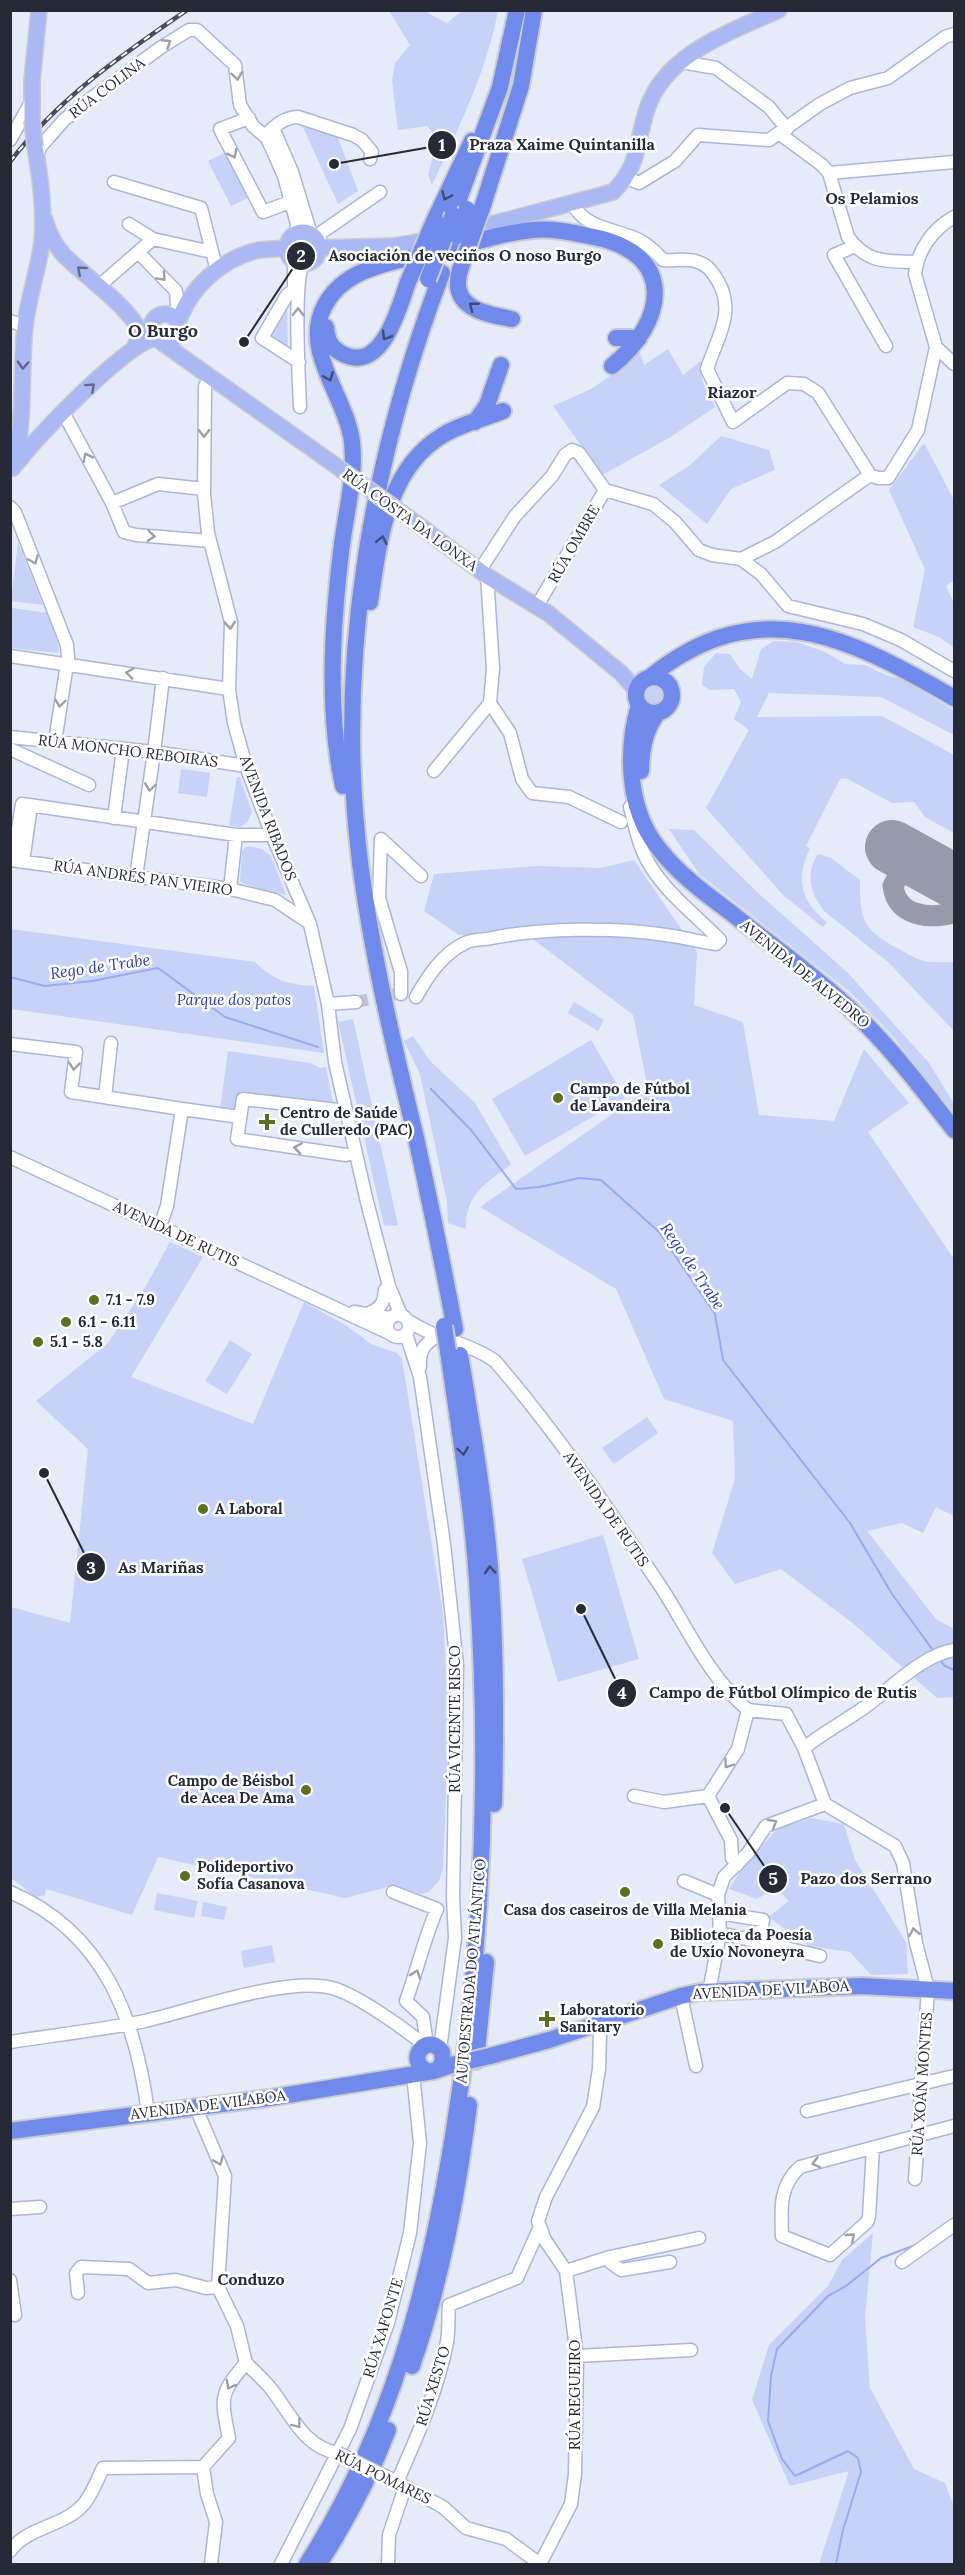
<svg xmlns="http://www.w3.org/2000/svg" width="965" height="2575" font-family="Lora,serif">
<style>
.green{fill:#c6d2f7}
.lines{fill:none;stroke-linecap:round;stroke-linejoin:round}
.stream{stroke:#97abf1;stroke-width:2}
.taxiway{stroke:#989caa;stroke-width:21}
.runway{stroke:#989caa;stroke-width:54}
.minor-tunnel{stroke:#c0c4d2;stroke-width:12;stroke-dasharray:12 6;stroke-linecap:butt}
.minor-casing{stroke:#abb5d7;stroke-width:15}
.major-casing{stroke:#cbcccf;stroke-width:18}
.highway-casing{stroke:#cbcccf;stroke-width:20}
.minor{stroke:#fff;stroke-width:12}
.major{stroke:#aab9f4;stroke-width:15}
.highway{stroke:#718bec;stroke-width:16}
.rail-casing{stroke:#494d5b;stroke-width:4.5}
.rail{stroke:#fff;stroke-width:2;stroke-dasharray:7;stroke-linecap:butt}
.minor-bridge-casing{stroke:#abb5d7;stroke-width:15;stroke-linecap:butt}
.major-bridge-casing{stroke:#cbcccf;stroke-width:18;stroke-linecap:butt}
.highway-bridge-casing{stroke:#cbcccf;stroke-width:20;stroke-linecap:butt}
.minor-bridge{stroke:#fff;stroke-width:12}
.major-bridge{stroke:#aab9f4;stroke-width:15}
.highway-bridge{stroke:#718bec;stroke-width:16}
.oneway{stroke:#9d9fa5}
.oneway2{stroke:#404c76}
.oneway3{stroke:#616a8c}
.poi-dot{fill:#5d6f1d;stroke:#fff;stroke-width:2}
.labels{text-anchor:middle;stroke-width:5;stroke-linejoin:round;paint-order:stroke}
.street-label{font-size:15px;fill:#262a37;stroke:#fff}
.park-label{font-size:15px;font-style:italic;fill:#2d3b9d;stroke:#fff}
.poi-label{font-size:15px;font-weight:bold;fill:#262a37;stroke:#fff;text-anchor:start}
.neighbourhood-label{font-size:16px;font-weight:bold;fill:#262a37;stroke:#fff}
.water-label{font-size:16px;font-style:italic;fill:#2d3b9d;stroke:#fff}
.quarter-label{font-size:18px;font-weight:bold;fill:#262a37;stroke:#fff}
.leader{fill:none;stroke:#262a37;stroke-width:2}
.callout-dot{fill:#262a37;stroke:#fff;stroke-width:2}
.mark-label{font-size:18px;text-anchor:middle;font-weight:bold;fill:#fff}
.callout-label{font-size:16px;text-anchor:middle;font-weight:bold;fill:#262a37;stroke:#fff;stroke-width:5;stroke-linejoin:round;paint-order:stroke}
</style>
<rect width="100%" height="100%" fill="#e6ebf9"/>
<!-- green -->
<path class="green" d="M389 11H429L428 13 447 23 462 11H498C486 73 459 127 432 185L428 175 438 138 427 126 398 130 392 80 395 63 410 45Z
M302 125 338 138 358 191 338 204Z
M226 152 248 198 231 206 208 161Z
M287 305 288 351 266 338Z
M638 346 644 365 668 349 683 375 701 361 702 380 715 407 669 438 602 475 553 406 591 389 619 370Z
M721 436 769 450 775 470 731 489 707 524 659 485 689 466Z
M924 443 954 500V580L946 586 954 604V648L941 638 913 627 925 569 889 490Z
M18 542 43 605 11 601Z
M12 608 47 613 59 647 58 653 11 648Z
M774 641 797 642 825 652 845 664 865 665 886 675 904 680 954 711V735L881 697 769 693 757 717 882 716 954 755V833L925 817 914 802 892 803 846 778 840 779 806 846 810 849C795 877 801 903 827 922L823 927 784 896 706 808 749 730 734 719 741 702 734 689 710 690 702 685 704 667 716 653 730 654 740 669 752 679 761 649Z
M642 694a12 12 0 1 1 24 0a12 12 0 1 1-24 0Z
M181 769 210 773 207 797 178 793Z
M237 777H240L252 812 248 821 241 827 229 826Z
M669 829 694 830 758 893 847 972 929 1063 954 1104V1113L891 1034 850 992 699 874Z
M247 846 262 849 271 856 286 895C274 891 248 888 240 881L242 851Z
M818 854 831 858 860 880C860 919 862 929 897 948 923 963 924 963 954 962V1031L888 962 824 911C810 892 805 875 818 854Z
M634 860 697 952 694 1005 743 1022 759 1115 834 1121 864 1049 909 1103 868 1132 954 1259V1516L936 1507 923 1533 902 1523 867 1531 936 1619 954 1629V1697L937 1698 855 1625 781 1569 735 1584 712 1553 735 1479 733 1421 664 1399 616 1289 480 1207 648 1089 633 1015 525 933 459 935 424 911 434 874 537 866 601 868Z
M11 929 255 962C273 980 289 985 314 986L324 1053 11 1009Z
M574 1002 604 1020 598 1031 568 1013Z
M353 1019 398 1225 384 1226 338 1022Z
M413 1036 430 1061 475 1103 511 1164C486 1184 465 1194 466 1229L448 1223 447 1202 420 1074 404 1041Z
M591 1040 625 1098 525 1156 492 1099Z
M228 1051 310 1063 320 1068 326 1067 334 1107 240 1096 234 1111 220 1109Z
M170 1242 203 1257 131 1377 253 1424 304 1302 347 1326 371 1344 397 1353 402 1359 443 1613 449 1726 443 1868 439 1881 429 1892 421 1894 395 1885 345 1898 158 1857 132 1915 46 1889 45 1895 36 1897 11 1878V1607L70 1623 88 1449 36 1401 108 1343 146 1286Z
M230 1340 252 1354 227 1394 205 1381Z
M647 1417 658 1433 614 1464 602 1448Z
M603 1535 639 1659 558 1682 522 1559Z
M811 1818 844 1824 855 1860 906 1942 908 1974 871 1975 850 1952 809 1946 768 1917 789 1901 776 1888 757 1899 729 1889 741 1870 776 1830Z
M157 1893 198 1901 194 1918 154 1910Z
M203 1902 227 1907 224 1920 201 1916Z
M272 1945 275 1962 244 1968 241 1951Z
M873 2233 865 2318 870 2388 914 2469 945 2483 954 2507V2564H819L849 2471 790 2486 752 2400 769 2345 828 2286 842 2260Z"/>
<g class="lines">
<!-- stream -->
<path class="stream" d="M10 977 45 986 92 981 158 968 225 1017 318 1047
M431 1089 471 1130 516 1189 540 1187 579 1178 601 1180 659 1232 715 1314 723 1360 850 1523 892 1594 935 1653
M940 1660 945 1666 954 1670
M836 2564 843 2530 861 2472 858 2458 848 2451 795 2476 782 2459 768 2421 771 2376 777 2349 828 2296 846 2286 881 2258 918 2244"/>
<!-- taxiway -->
<path class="taxiway" d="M911 858 905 863 893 886C897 917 930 919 954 913"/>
<!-- runway -->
<path class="runway" d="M892 847 954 881"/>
<!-- minor-tunnel -->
<path class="minor-tunnel" d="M356 1002 397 994"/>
<defs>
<path id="minor" d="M681 62 716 68 769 107 787 129
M249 118 220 129 263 212 290 202
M273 128 292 172 311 234
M780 134 822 165 829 173 848 237C868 264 886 261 916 262
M266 135C275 126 284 117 298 117L353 135 362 140 372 152 370 159
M10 140 30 104
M36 157 41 146 64 120 93 97 160 48 189 30H197L235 65 240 105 253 126 267 138 284 176 297 224V233
M829 173 954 162
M627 178 639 183 675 161 698 135 769 140 820 104 850 88 888 78 945 37 954 34
M114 182 201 208 217 271
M573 204C584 228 615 229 637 239 648 244 655 251 663 260 673 261 685 258 695 261 707 264 711 270 718 281 736 313 717 337 707 369L733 422 787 383 804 384 818 393 870 475 878 478H888L918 430 936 347
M954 217C933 229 918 249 915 274L936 347 954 364
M129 224 153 239
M317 241 322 232 380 192
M855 246 834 255 886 346
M138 252 176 291 177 306
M294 261V290L287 295 262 338 299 362
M99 286 153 239 212 252
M10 321 25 326
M211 376 205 386 204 494 208 533 231 622 229 689 234 723 246 766 272 835 310 924 328 1004 335 1062 367 1202 389 1286 401 1315
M300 407C299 380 293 283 303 264
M63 412 112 503 124 532 136 535 210 541
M112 503 158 484 204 489
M10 507 15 512 67 645 68 657 55 742
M741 559 775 542 870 475
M480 570 515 516 552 476 565 455 572 450 579 453 605 490
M487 576 493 668 490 703 510 733 522 779 532 793 569 797 621 822
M537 606 605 490 653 504 675 522 699 550 712 555 741 559 761 574 788 606 863 624 901 640 954 671
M10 656 229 689
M10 737 154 752 246 766
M10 749 89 785
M434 771 490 703
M114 818 123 749
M10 860 230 889 275 900 308 922
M13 860 22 804 236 835H272
M23 862 31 806
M136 877 154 752 163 678
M230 889 236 835
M401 994V972L379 898 381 839 421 876
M416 997C428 976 442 954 465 943 472 939 483 940 492 938 541 928 616 927 666 935 683 937 699 942 716 944L720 940C694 913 658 887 643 852 637 838 634 822 630 807
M328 1004 356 1002
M10 1044 76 1052 71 1092 182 1109
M105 1097 111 1043
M345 1108 338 1110 243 1099 237 1139 346 1155 355 1153
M10 1157 389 1333
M160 1226 167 1206 182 1109 240 1117
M354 1312 390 1318
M367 1314C380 1309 384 1304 385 1290
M387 1326a11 11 0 1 1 22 0a11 11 0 1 1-22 0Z
M407 1320C434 1339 468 1342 495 1361 556 1432 609 1510 661 1587 689 1630 708 1676 748 1710
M406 1334 420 1377 444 1544 457 1665 453 1897 455 1938 440 2049
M420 1367C419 1351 424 1344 437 1336
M748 1710 786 1714 804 1748 825 1804 895 1846 903 1863 916 1943 928 1989 915 2179
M804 1748C823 1733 845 1721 865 1707 890 1689 924 1654 954 1650
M634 1796 664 1802 708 1796
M737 1865 732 1858 731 1840 708 1796 738 1749 748 1710
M684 1881 718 1895
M10 1892C104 1932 136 2019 148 2113
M393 1892 437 1909C424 1939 417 1971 406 2001L423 2017 427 2045
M719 1913 763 1920 759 1942 720 1933
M759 1942 820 1956
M709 1992 720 1933 718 1895 724 1877 748 1853 766 1826 825 1804
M681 1996 696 2066
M10 2042C55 2035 101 2030 145 2021 194 2010 286 1976 332 1988 356 1994 405 2029 424 2045
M196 2108 225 2176 218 2287 237 2326 246 2363C219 2394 221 2398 229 2438L203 2467 207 2494 216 2522 211 2564
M807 2111 954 2076
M873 2148 869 2217 867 2222 830 2255 782 2236C781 2208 779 2186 800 2167L954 2126
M10 2209 40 2207
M610 2257V2262L621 2270 670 2262
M902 2262 954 2225
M566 2271 610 2257 699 2238
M10 2280 15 2315
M78 2293 76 2273 81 2267 129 2269 148 2283 176 2280 206 2288 218 2287
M577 2356 691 2350
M246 2363C255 2372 265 2381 272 2390 291 2415 305 2448 338 2453
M391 2479 443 2507 466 2528 506 2539 540 2564
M397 2482C417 2437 438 2390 447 2342 449 2330 448 2317 449 2305L517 2278 539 2229
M10 2551C27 2527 62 2527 82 2506 91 2497 97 2480 103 2468L203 2467
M281 2564 350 2429 388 2323 410 2233 420 2143 413 2074
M388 2564 389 2535 405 2487
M540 2564 571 2504 575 2474 577 2356 566 2271 545 2240 538 2221 546 2197 593 2107 599 2069 600 2034 598 2024"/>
<path id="major" d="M32 120V81L39 10
M45 220C48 231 55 245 63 254 79 272 138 313 140 335L134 349
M466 231 613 192C640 165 636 143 647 109 665 54 730 32 779 10
M287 248a16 16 0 1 1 32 0a16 16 0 1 1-32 0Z
M319 248 394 246 434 239
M151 328a14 14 0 1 1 28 0a14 14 0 1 1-28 0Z
M178 324C188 289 222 258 259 250 268 249 278 249 287 248
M161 342 332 463
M18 462C38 435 125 345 155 338
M13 468C26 422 20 374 25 327 28 298 38 271 42 242 45 210 40 178 35 146
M416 523 487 576 549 614 621 673 637 691"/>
<path id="highway" d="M483 205 521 86 534 10
M453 215 500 87 517 10
M435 219 472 141
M460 270C449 308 485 314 512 319
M442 273C371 460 335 662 360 862 372 956 394 1047 416 1138 430 1202 443 1265 455 1329
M326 327C327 339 330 347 341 353 382 376 399 307 408 282
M616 338H639
M475 422 487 405 501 365
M370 602C379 542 386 469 443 435 461 424 483 419 503 411
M636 695a18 18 0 1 1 36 0a18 18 0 1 1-36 0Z
M649 678C757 589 850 638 954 698
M639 705C626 749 627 806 656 845 676 872 703 892 730 912 765 940 803 967 837 997 882 1036 918 1083 954 1130
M641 771C641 752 645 727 659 712
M343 786C327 711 332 628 341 552 345 516 356 478 352 442 347 398 300 350 325 305 332 292 343 282 356 275 381 262 412 258 439 252 469 244 501 233 533 230 553 228 574 233 594 237 677 254 667 321 612 366
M460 1355C472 1426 484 1496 490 1567 496 1646 496 1725 494 1804
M490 2056 549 2040 681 1996 700 1992 862 1986 954 1991
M476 2061 486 1962
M427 2071C404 2060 428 2031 442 2052L443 2062 438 2069
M10 2131 269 2098 434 2071 455 2064
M412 2366C441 2282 458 2193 469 2105
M307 2564C391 2431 428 2290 453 2136 483 1953 490 1766 477 1581 472 1504 459 1428 448 1351
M319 2564C347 2521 370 2477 388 2430"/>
</defs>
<!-- minor casing -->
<use href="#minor" class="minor-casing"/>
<!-- major casing -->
<use href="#major" class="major-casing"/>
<!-- highway casing -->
<use href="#highway" class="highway-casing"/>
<!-- minor -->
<use href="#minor" class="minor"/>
<!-- major -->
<use href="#major" class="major"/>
<!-- highway -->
<use href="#highway" class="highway"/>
<defs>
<path id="rail" d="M10 162C57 99 123 54 187 10"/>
</defs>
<!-- rail casing -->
<use href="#rail" class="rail-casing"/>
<!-- rail -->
<use href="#rail" class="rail"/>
<defs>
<path id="minor-bridge" d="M338 2453 391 2479"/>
<path id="major-bridge" d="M32 120 35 146
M332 463 416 523"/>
<path id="highway-bridge" d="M457 236 467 209
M460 270 483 205
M428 279 453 215
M408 282 435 219
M444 1326 448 1351
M455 2064 490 2056"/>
</defs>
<!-- minor-bridge casing -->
<use href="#minor-bridge" class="minor-bridge-casing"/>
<!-- major-bridge casing -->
<use href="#major-bridge" class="major-bridge-casing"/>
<!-- highway-bridge casing -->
<use href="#highway-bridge" class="highway-bridge-casing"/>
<!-- minor-bridge -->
<use href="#minor-bridge" class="minor-bridge"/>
<!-- major-bridge -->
<use href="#major-bridge" class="major-bridge"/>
<!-- highway-bridge -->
<use href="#highway-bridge" class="highway-bridge"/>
</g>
<!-- one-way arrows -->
<defs><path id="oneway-chevron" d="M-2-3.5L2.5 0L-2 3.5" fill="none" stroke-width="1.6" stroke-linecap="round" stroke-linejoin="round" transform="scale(1.5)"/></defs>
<g class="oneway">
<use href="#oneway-chevron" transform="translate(167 43) rotate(-33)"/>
<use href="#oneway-chevron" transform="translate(237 76) rotate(83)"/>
<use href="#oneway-chevron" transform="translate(233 154) rotate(63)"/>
<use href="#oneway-chevron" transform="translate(162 277) rotate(47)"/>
<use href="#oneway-chevron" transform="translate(298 312) rotate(-90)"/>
<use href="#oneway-chevron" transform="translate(204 433) rotate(91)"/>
<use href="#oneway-chevron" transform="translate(87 457) rotate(-117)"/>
<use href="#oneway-chevron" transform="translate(151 536) rotate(5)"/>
<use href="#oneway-chevron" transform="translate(34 560) rotate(68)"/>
<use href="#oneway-chevron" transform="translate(230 625) rotate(86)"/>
<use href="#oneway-chevron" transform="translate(130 673) rotate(-172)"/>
<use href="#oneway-chevron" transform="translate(60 703) rotate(98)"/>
<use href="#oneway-chevron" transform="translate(150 787) rotate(98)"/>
<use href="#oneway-chevron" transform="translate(74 1066) rotate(96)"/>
<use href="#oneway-chevron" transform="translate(298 1148) rotate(-171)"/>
<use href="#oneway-chevron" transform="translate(728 1764) rotate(125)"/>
<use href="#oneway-chevron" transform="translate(773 1823) rotate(-30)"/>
<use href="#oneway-chevron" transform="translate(914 1932) rotate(-100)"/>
<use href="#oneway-chevron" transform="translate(416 1974) rotate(-71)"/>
<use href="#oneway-chevron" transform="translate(219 2161) rotate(68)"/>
<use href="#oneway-chevron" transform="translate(816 2163) rotate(165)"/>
<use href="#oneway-chevron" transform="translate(851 2237) rotate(-41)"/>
<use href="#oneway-chevron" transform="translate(230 2385) rotate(119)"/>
<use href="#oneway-chevron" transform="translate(297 2424) rotate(52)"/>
</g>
<g class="oneway2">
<use href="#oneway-chevron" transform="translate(446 196) rotate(115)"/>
<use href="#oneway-chevron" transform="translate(473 306) rotate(-142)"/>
<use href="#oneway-chevron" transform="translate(386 336) rotate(120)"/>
<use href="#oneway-chevron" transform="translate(329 377) rotate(67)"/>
<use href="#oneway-chevron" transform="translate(382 540) rotate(-77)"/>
<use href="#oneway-chevron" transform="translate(463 1451) rotate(82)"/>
<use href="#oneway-chevron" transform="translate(490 1570) rotate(-94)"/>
</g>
<g class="oneway3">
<use href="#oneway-chevron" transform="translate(81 270) rotate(-139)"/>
<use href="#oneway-chevron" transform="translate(23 365) rotate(92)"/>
<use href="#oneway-chevron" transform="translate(91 387) rotate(-42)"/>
</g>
<!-- markers -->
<g class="poi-dot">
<circle cx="558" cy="1098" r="6"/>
<path d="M264 1113h6v6h6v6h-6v6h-6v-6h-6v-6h6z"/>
<circle cx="94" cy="1300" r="6"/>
<circle cx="66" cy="1322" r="6"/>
<circle cx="38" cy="1342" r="6"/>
<circle cx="203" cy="1509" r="6"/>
<circle cx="306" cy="1790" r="6"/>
<circle cx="185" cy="1876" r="6"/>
<circle cx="625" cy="1892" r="6"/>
<circle cx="658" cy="1944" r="6"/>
<path d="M544 2010h6v6h6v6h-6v6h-6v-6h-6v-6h6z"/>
</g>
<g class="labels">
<!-- street labels -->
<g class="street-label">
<text transform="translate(107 88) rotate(-37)" y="5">RÚA COLINA</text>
<text transform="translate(410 520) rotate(36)" y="5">RÚA COSTA DA LONXA</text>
<text transform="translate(574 544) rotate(-60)" y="5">RÚA OMBRE</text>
<text transform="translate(128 751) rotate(7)" y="5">RÚA MONCHO REBOIRAS</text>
<text transform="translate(268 818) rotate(69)" y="5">AVENIDA RIBADOS</text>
<text transform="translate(143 878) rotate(8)" y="5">RÚA ANDRÉS PAN VIEIRO</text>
<text transform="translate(805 974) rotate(39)" y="5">AVENIDA DE ALVEDRO</text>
<text transform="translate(176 1234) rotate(25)" y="5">AVENIDA DE RUTIS</text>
<text transform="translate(606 1509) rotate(55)" y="5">AVENIDA DE RUTIS</text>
<text transform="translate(455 1719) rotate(-90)" y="5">RÚA VICENTE RISCO</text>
<text transform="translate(471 1971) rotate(-85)" y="5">AUTOESTRADA DO ATLÁNTICO</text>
<text transform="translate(771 1990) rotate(-3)" y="5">AVENIDA DE VILABOA</text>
<text transform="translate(922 2084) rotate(-86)" y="5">RÚA XOÁN MONTES</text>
<text transform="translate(208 2105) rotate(-7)" y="5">AVENIDA DE VILABOA</text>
<text transform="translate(383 2328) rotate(-73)" y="5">RÚA XAFONTE</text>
<text transform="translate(433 2386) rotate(-73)" y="5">RÚA XESTO</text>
<text transform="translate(575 2395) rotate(-90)" y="5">RÚA REGUEIRO</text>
<text transform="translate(383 2477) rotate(26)" y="5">RÚA POMARES</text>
</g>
<!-- park labels -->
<g class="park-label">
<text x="234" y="1005">Parque dos patos</text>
</g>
<!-- poi labels -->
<g class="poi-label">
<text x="570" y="1094">Campo de Fútbol<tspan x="570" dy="17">de Lavandeira</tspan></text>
<text x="280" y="1118">Centro de Saúde<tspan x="280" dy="17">de Culleredo (PAC)</tspan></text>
<text x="106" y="1305">7.1 - 7.9</text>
<text x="78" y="1327">6.1 - 6.11</text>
<text x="50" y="1347">5.1 - 5.8</text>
<text x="215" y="1514">A Laboral</text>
<text x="294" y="1786" text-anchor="end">Campo de Béisbol<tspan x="294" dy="17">de Acea De Ama</tspan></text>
<text x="197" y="1872">Polideportivo<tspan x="197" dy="17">Sofía Casanova</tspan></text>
<text x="625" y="1915" text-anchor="middle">Casa dos caseiros de Villa Melania</text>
<text x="670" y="1940">Biblioteca da Poesía<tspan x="670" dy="17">de Uxío Novoneyra</tspan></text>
<text x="560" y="2015">Laboratorio<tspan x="560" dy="17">Sanitary</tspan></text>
</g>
<!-- neighbourhood labels -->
<g class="neighbourhood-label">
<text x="872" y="204">Os Pelamios</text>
<text x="732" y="398">Riazor</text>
<text x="251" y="2285">Conduzo</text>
</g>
<!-- water labels -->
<g class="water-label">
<text transform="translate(100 966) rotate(-8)" y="6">Rego de Trabe</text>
<text transform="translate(693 1266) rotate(56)" y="6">Rego de Trabe</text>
</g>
<!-- quarter labels -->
<g class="quarter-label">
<text x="163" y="337">O Burgo</text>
</g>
</g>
<!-- callouts -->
<path class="leader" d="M334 164L442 145M244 342L301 256M44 1473L91 1567M581 1609L622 1693M725 1808L773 1879"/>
<g class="callout-dot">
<circle cx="334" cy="164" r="6"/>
<circle cx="244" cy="342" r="6"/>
<circle cx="44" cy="1473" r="6"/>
<circle cx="581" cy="1609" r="6"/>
<circle cx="725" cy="1808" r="6"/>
<circle cx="442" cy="145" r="15"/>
<circle cx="301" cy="256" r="15"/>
<circle cx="91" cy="1567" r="15"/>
<circle cx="622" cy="1693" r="15"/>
<circle cx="773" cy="1879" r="15"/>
</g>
<g class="mark-label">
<text x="442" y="151">1</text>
<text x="301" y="262">2</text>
<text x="91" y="1574">3</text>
<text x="622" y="1699">4</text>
<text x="773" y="1885">5</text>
</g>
<g class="callout-label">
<text x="562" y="150">Praza Xaime Quintanilla</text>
<text x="465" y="261">Asociación de veciños O noso Burgo</text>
<text x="161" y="1573">As Mariñas</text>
<text x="783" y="1698">Campo de Fútbol Olímpico de Rutis</text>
<text x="866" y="1884">Pazo dos Serrano</text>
</g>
<!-- border -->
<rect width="965" height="2575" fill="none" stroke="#262a37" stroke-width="24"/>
</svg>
